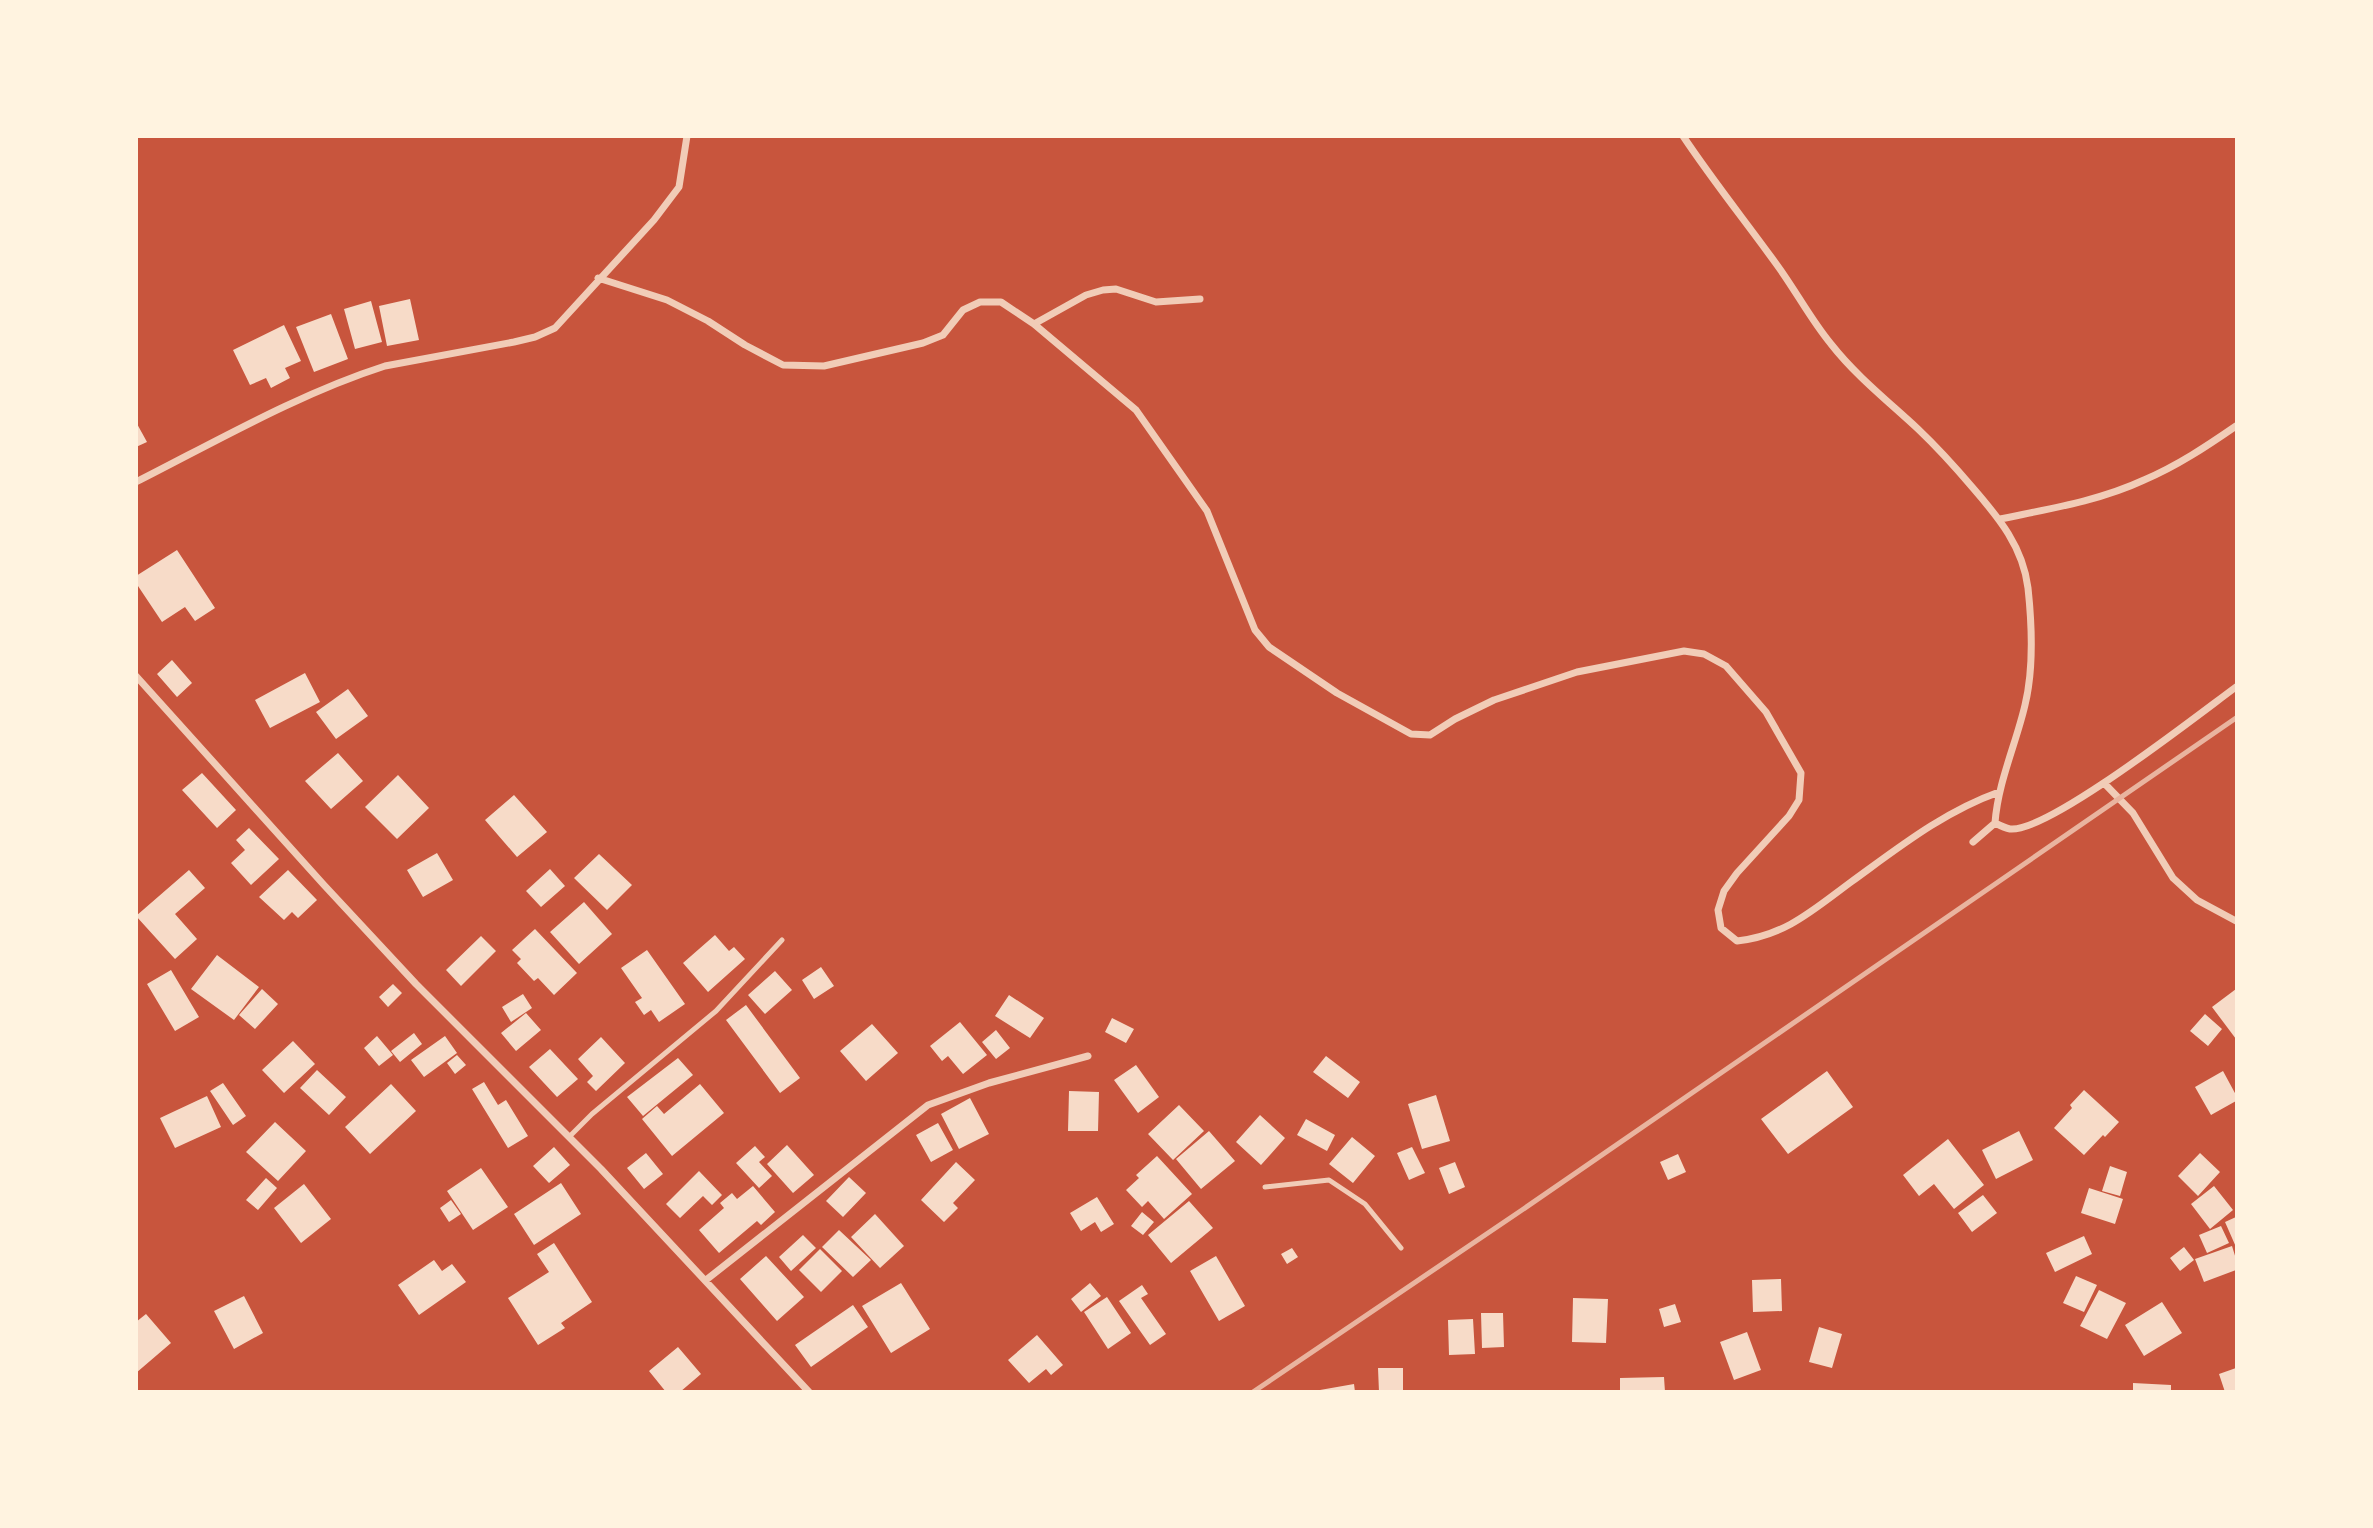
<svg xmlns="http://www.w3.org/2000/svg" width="2373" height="1528" font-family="Lato,sans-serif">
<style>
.building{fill:#f7dbc8}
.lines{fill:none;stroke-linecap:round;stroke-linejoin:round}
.service{stroke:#f1ccb7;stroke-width:5}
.minor{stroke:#f1ccb7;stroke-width:7}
.rail{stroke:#e9b49f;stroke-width:5}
</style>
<rect width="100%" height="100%" fill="#c8553d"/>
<!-- building -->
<path class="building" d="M410 299 419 340 387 346 379 306Z
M371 301 382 342 355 349 344 309Z
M331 314 348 359 314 372 296 327Z
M284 325 301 361 285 368 290 378 271 388 266 378 250 385 233 350Z
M136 422 147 442 136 447Z
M177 550 215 608 195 621 185 607 162 622 136 583V576Z
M172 660 192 683 177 697 157 674Z
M305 673 320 702 270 728 255 700Z
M348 689 368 716 336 739 316 712Z
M338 753 363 781 331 809 305 781Z
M202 773 236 810 217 828 182 790Z
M398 775 429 808 397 839 365 807Z
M514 795 547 832 517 857 485 820Z
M249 828 279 859 251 885 231 863 245 850 236 840Z
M437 853 453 880 423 897 407 870Z
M599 854 632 885 607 910 574 878Z
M550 869 565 886 541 907 526 891Z
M189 870 205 888 175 914 197 939 175 959 136 916Z
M288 870 317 900 298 918 292 912 284 920 259 897Z
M584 902 612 934 579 964 550 932Z
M535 929 577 973 554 995 538 978 534 981 517 963 521 959 512 950Z
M715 935 729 951 734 947 745 959 708 992 683 963Z
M481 936 496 951 461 986 446 970Z
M647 950 685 1004 659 1022 651 1010 644 1015 635 1002 642 998 621 968Z
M217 955 259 987 234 1020 191 989Z
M821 967 834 986 814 999 802 980Z
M171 970 199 1017 175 1031 147 984Z
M775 971 792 990 765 1014 748 995Z
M393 984 402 993 388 1007 379 997Z
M262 989 278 1004 255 1029 239 1015Z
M2236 989V1039L2212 1007Z
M523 994 532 1008 511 1022 502 1007Z
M1009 995 1044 1018 1030 1038 995 1016Z
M746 1005 800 1078 780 1093 726 1020Z
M526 1013 541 1030 516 1051 501 1033Z
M2205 1014 2222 1029 2208 1046 2190 1031Z
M1112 1018 1134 1029 1126 1043 1105 1032Z
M960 1022 987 1055 963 1074 948 1056 942 1061 930 1046Z
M872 1024 898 1053 866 1081 840 1051Z
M996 1030 1010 1048 996 1059 982 1042Z
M414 1033 422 1044 400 1062 391 1051Z
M377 1036 393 1055 379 1066 364 1048Z
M445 1036 457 1053 424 1077 411 1060Z
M601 1037 625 1063 596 1091 587 1082 593 1076 578 1059Z
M293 1041 315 1064 284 1093 262 1070Z
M550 1049 578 1079 557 1097 529 1067Z
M457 1055 466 1065 455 1074 447 1063Z
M1326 1056 1360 1082 1348 1098 1313 1072Z
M678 1058 693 1075 643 1116 627 1097Z
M1136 1065 1159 1097 1138 1113 1114 1080Z
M317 1070 346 1097 329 1115 300 1088Z
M1827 1071 1853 1107 1788 1154 1761 1119Z
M2223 1071 2236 1095V1101L2211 1115 2195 1087Z
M484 1082 498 1105 506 1100 528 1136 508 1148 472 1089Z
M223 1083 246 1116 233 1125 210 1091Z
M391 1084 416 1111 370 1154 345 1127Z
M700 1084 724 1113 672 1156 642 1119 657 1106 664 1114Z
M2084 1090 2119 1122 2105 1137 2103 1135 2084 1155 2054 1128 2072 1108 2070 1105Z
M1069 1091 1099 1092 1098 1131H1068Z
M1436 1095 1450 1141 1422 1149 1408 1104Z
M207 1096 221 1127 175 1148 160 1118Z
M970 1098 989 1134 959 1149 941 1114Z
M1179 1105 1204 1131 1173 1160 1148 1134Z
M1260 1115 1285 1138 1261 1165 1236 1142Z
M1306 1119 1335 1135 1327 1151 1297 1135Z
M275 1122 306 1151 278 1181 246 1152Z
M938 1123 953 1150 931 1162 916 1135Z
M1209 1131 1235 1161 1201 1189 1176 1159Z
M2019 1131 2033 1160 1996 1179 1982 1150Z
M1352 1137 1375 1156 1353 1183 1329 1164Z
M1948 1139 1984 1185 1954 1209 1934 1184 1919 1196 1903 1175Z
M787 1145 814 1175 793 1193 767 1164Z
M755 1146 765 1157 759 1162 772 1176 759 1188 736 1163Z
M554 1147 570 1165 549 1183 533 1166Z
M1412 1147 1425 1173 1409 1180 1397 1153Z
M646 1153 663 1174 644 1189 627 1168Z
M2200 1153 2220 1172 2198 1196 2178 1176Z
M1678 1154 1686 1172 1668 1180 1660 1162Z
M1157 1156 1192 1194 1164 1219 1148 1201 1142 1207 1126 1190 1139 1178 1136 1175Z
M956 1162 975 1180 953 1203 958 1208 944 1222 921 1200Z
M1455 1162 1465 1187 1449 1194 1439 1168Z
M2110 1166 2127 1172 2120 1196 2102 1191Z
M481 1168 508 1207 473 1230 447 1191Z
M699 1171 722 1195 712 1205 703 1196 680 1218 666 1204Z
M849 1177 866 1193 843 1217 826 1201Z
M266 1178 277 1188 258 1210 246 1200Z
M561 1183 581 1214 534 1245 514 1214Z
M304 1184 331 1219 301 1243 274 1208Z
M753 1186 775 1212 761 1225 757 1221 719 1253 699 1230 724 1208 720 1203 732 1193 737 1199Z
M2214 1186 2233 1210 2210 1229 2191 1204Z
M2089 1188 2123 1199 2115 1224 2081 1213Z
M1983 1195 1997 1213 1972 1232 1958 1213Z
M1097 1197 1114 1224 1101 1232 1095 1222 1081 1231 1070 1213Z
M451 1200 461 1214 449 1222 440 1208Z
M1189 1201 1213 1228 1171 1263 1148 1235Z
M1142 1212 1154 1222 1143 1235 1131 1226Z
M875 1214 904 1246 880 1268 851 1237Z
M2236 1217V1247L2225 1222Z
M2221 1226 2229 1243 2207 1253 2199 1235Z
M839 1230 871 1260 853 1277 822 1247Z
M803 1235 816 1248 791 1271 779 1257Z
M2084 1236 2092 1254 2055 1272 2046 1253Z
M554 1243 592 1302 561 1323 565 1328 538 1345 508 1298 549 1272 537 1254Z
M2232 1246 2236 1259V1270L2204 1282 2195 1259Z
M2184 1247 2194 1260 2180 1271 2170 1258Z
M1292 1248 1298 1257 1287 1264 1281 1254Z
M820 1249 842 1271 821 1292 799 1270Z
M766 1256 804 1297 777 1321 740 1279Z
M1216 1256 1245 1306 1219 1321 1190 1271Z
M434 1260 442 1271 452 1264 466 1282 419 1315 398 1285Z
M2076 1276 2097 1285 2084 1312 2063 1303Z
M1781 1279 1782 1311 1753 1312 1752 1280Z
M901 1283 930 1329 891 1353 862 1306Z
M1090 1283 1101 1296 1081 1312 1071 1299Z
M1142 1285 1148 1294 1141 1298 1166 1334 1150 1345 1119 1301Z
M2099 1290 2126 1303 2107 1339 2080 1326Z
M244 1296 263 1333 234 1349 214 1311Z
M1107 1297 1131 1333 1108 1349 1084 1312Z
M1573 1298 1608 1299 1606 1343 1572 1342Z
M2162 1302 2182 1333 2144 1356 2125 1325Z
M1675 1304 1681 1322 1664 1327 1659 1309Z
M853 1305 868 1327 811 1367 795 1345Z
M1481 1313H1503L1504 1347 1482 1348Z
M146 1314 171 1343 136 1373V1322Z
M1473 1319 1475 1354 1449 1355 1448 1320Z
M1819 1327 1842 1334 1832 1368 1809 1362Z
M1747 1332 1761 1370 1734 1380 1720 1342Z
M1037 1335 1063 1365 1051 1375 1046 1369 1029 1383 1008 1360Z
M678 1347 701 1374 680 1392H666L649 1371Z
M1378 1368H1403V1392H1379Z
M2236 1368V1392H2225L2219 1374Z
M1664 1377 1665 1392H1620V1378Z
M2133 1383 2171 1385V1392H2133Z
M1354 1384 1355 1392H1320V1390Z"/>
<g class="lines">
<!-- service -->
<path class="service" d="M569 1137 592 1114 716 1011 782 940
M1265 1187 1329 1180 1365 1204 1401 1248"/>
<!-- minor -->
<path class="minor" d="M1683 136C1713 181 1746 222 1777 265 1796 291 1811 320 1831 344 1856 376 1889 402 1918 429 1938 448 1956 468 1973 488 1999 518 2023 547 2028 588 2032 625 2034 668 2025 705 2016 744 1998 782 1995 823L1973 842
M598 278 667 300 708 321 745 345 783 365 824 366 923 343 943 335 963 310 980 302H1001L1034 324 1136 410 1207 511 1255 630 1269 647 1337 693 1411 734 1430 735 1455 719 1494 700 1577 672 1684 651 1704 654 1726 666 1766 712 1801 773 1799 800 1789 816 1737 873 1724 891 1718 910 1721 928 1737 941C1785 936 1813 910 1851 882 1898 848 1943 812 1999 792
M1034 324 1086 295 1103 290 1116 289 1156 302 1200 299
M136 482C217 441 298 394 385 366L514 342 535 337 555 328 654 220 679 187 687 136
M2000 519C2048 509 2099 501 2144 480 2177 466 2207 446 2236 426
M136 676 324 885 416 984 601 1169 809 1392
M2104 783 2133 813 2173 878 2197 900 2236 921
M1995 823C1999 825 2005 828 2010 829 2048 833 2199 714 2236 687
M706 1280 928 1105 989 1083 1088 1056"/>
<!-- rail -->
<path class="rail" d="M1253 1392 1522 1210 2236 718"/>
</g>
<!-- border -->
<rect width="2373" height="1528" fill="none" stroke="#fff3e0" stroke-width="276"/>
</svg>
